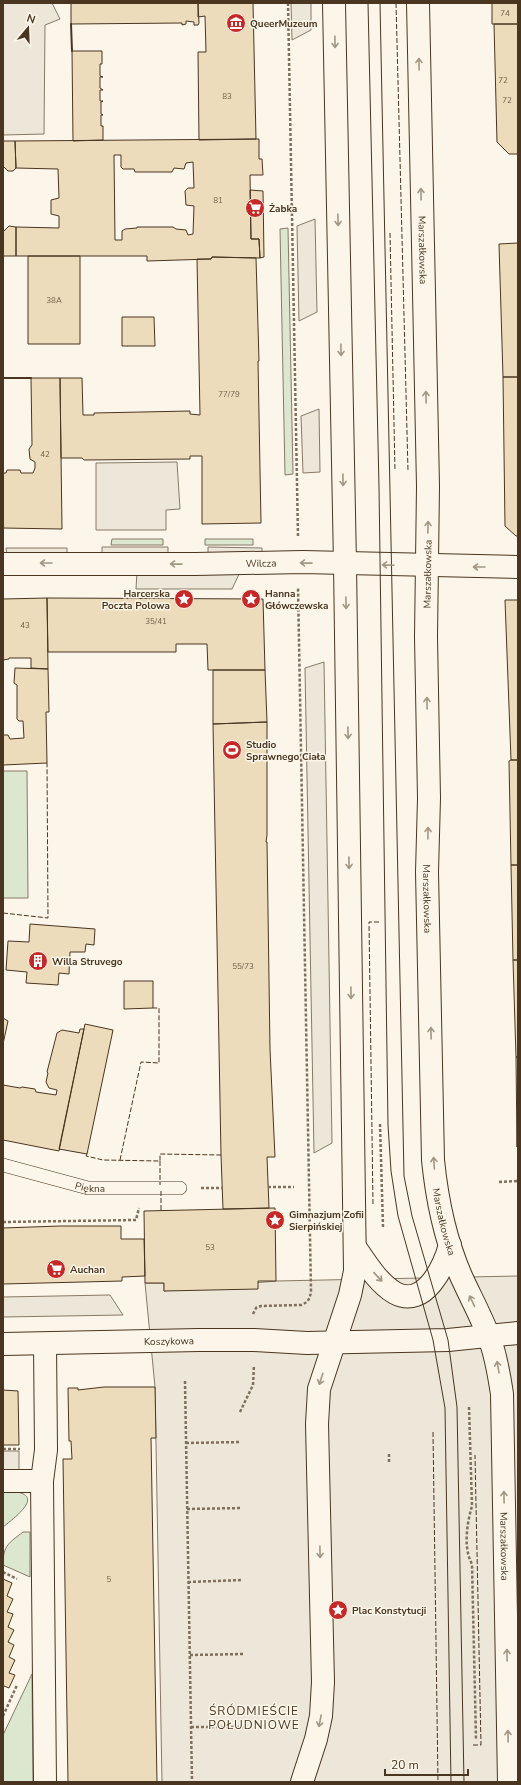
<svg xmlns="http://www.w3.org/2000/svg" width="521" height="1785" font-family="'Nunito Sans',sans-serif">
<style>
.green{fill:#dce7d0;stroke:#887966}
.parking{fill:#ede7d9;stroke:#887966}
.building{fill:#ecdcbc;stroke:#4a3520;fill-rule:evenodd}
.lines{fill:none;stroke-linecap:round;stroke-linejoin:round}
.service-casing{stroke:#4a3520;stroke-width:14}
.minor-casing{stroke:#4a3520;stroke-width:24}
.tertiary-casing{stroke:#4a3520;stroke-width:24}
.secondary-casing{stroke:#4a3520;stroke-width:24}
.path{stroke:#7f6f5c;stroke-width:2.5;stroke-dasharray:3 2;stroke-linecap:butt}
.service{stroke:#fbf6e9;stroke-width:13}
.minor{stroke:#fbf6e9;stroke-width:22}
.tertiary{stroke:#fbf6e9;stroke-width:22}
.secondary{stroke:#fbf6e9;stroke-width:22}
.tram{stroke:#4a3520;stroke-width:1}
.fence{stroke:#4a3520;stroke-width:1;stroke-dasharray:5 2;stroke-linecap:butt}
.wall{stroke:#4a3520;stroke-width:2}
.oneway{stroke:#a29684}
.labels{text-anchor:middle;stroke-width:3;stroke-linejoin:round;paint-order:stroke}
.number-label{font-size:8px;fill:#725f47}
.poi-label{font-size:10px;font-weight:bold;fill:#4a3520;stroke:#fbf6e9;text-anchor:start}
.street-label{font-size:10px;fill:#4a3520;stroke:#fbf6e9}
.quarter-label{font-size:12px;letter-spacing:1px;fill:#4a3520;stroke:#fbf6e9}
</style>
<rect width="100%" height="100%" fill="#fbf6e9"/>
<!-- green -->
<path class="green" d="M288 228 293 474 285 475 280 229Z
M112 539H163V545H111Z
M205 539H253V545H205Z
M3 771H27L28 898H3Z
M3 1491C48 1491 21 1513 3 1527Z
M23 1532H30V1577L3 1565C3 1545 9 1543 23 1532Z
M32 1674 33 1782H3V1735Z"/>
<!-- parking -->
<path class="parking" d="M3 3H52L60 19 45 25 44 134 3 135Z
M291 3H311V30L292 40Z
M315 219 317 312 299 321 297 226Z
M319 409 320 472 303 473 301 416Z
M177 462 180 509 166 510V530H96V463Z
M102 547H168V555H102Z
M208 547 262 548V554H208Z
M6 548H67V555L7 556Z
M241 570 232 589H136L137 571Z
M324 662 332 1143 314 1153 305 668Z
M518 1276V1782H162L155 1387 145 1283H164V1291L276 1281Z
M110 1295 123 1315 3 1317V1297Z
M3 1451H19V1471L3 1472Z"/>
<!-- building -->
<path class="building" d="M71 3H198L199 23 198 25H194V22L186 21V24L182 25V23L71 24Z
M198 3H253L256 139 199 140 198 52H206L205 16 198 17Z
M492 3H518V24H492Z
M494 24H518V154H509L497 142Z
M72 51H102V64H100V76L103 77H100V88L103 90H100V101H103L101 102V114L103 115H101V126H103V140L73 141Z
M259 139V159H262L263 175H250L251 239H259L260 258 212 257 211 259 147 261V256H16V227L59 228V216L51 214V200L59 198 58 169 16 168 15 141ZM114 155H121V167L123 169H134L135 172H172L174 168 184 169 186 163 193 162 194 188H188L185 191 186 205 194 206 193 234 188 235 186 230 176 229 173 227H137V228L125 229 122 231V240H115Z
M3 141H15L16 168 13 171H8L3 166Z
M250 190 263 191 264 257 260 258 259 239H251Z
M9 226 16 227V256H3V232Z
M518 243V377H503L499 244Z
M28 256H80V344H28Z
M212 257 256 258 259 361H258L261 523 202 524V456H190V459L84 460 82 458H61L60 378H82L83 415H94V413L190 411V414L200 415 197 259H211Z
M122 317H154L155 346H122Z
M503 377H518V536H516L505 526Z
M31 378H60L62 529 3 528V473H6L7 470H20L21 473H33L35 468V462L30 459 29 449 32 445Z
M47 598 263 599 265 670H208L207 644H176V652H48Z
M47 598 48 669 31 668V658H9V659L3 660V599Z
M505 600H518V760H511Z
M15 668 48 669 49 712H46L47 763 3 765V735H8L10 739 24 738 23 721H19L17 719V685L14 683Z
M213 670H265L267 722 213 724Z
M267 722V835L266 842H267L270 1049 275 1157H267L269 1208 223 1209 221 1155 213 724Z
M511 760H518V865H511L509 761Z
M511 865H518V960H513Z
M30 924 95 929 94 945 86 944 85 952H70L69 974 59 973 58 985 26 983 27 972 6 970 8 941 29 942Z
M513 960H518V1057H516Z
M124 981H153V1008L124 1009Z
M3 1018 8 1021 3 1044Z
M85 1024 113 1030 87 1154 59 1149Z
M80 1029H84L59 1151 3 1140V1085L20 1088 22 1087 35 1089 36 1092 56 1095 57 1090 49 1088 46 1082 48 1073 47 1072 57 1033 62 1030 79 1033Z
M516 1057H518L517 1147Z
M275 1208 276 1281H258V1289L164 1291V1283H145L144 1211Z
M60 1226H121V1239H144L145 1276 122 1277V1281L3 1284V1228Z
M104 1387H155L156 1438H151L157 1782H68L63 1459H72L71 1441H69L68 1388H78V1390Z
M3 1390 18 1391 19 1445H3Z
M3 1579 12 1583 7 1596 13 1599 7 1612 13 1614 8 1627 14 1630 8 1642 14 1645 9 1657 15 1660 9 1673 15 1675 9 1688 4 1686 3 1687Z"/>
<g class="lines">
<defs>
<g id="service">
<path id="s1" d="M3 1165 88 1188H180"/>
</g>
<g id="minor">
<path id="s2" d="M3 564H195L303 562 518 567"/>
<path d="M3 1481H42"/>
<path d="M45 1782 42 1481 46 1450 45 1344"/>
</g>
<g id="tertiary">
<path id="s3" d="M3 1344 199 1340H254L307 1343 448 1340 518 1333"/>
</g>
<g id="secondary">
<path id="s4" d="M418 3 428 486 426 637 429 798 427 872 433 1160C437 1200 445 1239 461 1276 470 1296 481 1316 489 1337 496 1355 499 1374 502 1394L509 1782"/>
<path d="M355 1247C366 1263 378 1283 395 1293 425 1309 444 1266 450 1245"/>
<path d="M302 1782 316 1739 321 1716 323 1682 317 1424 319 1389 350 1295 355 1271 345 564 334 3"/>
</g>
</defs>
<!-- service casing -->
<use href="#service" class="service-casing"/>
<!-- minor casing -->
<use href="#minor" class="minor-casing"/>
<!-- tertiary casing -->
<use href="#tertiary" class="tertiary-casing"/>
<!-- secondary casing -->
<use href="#secondary" class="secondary-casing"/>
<!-- path -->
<path class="path" d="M288 3 298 536
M380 1124 383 1227
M499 1182 518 1181
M268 1187H294
M201 1188H223
M3 1222 136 1220 139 1208
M253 1314 256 1308 261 1306 301 1305C309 1302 310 1298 311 1291L298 587
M185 1381 192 1782
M469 1407 472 1506C467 1523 463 1548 472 1564L476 1739
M240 1412 253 1385 254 1365
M186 1443 241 1442
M3 1449H20
M389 1454V1463
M187 1509 242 1508
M3 1572 17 1579
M188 1582 243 1580
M190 1655 244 1654
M3 1716 17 1685
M191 1727H246"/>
<!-- service -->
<use href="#service" class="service"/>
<!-- minor -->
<use href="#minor" class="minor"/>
<!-- tertiary -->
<use href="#tertiary" class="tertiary"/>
<!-- secondary -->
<use href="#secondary" class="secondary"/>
<!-- tram -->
<path class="tram" d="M368 3 379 487 388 1125 391 1171 398 1216 433 1340 445 1408 451 1782
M380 3 404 1176 412 1216 448 1340 457 1407 464 1782"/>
<!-- fence -->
<path class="fence" d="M396 3 408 471
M390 233 395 471
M3 913 48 918 47 763
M87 1154 86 1156 103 1160 160 1161V1154L221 1155
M120 1160 141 1062 159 1063V1008H153
M160 1161V1185
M161 1191V1210
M373 1204 369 922H380
M433 1432 438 1782
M473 1745H481L475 1455"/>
<!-- wall -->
<path class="wall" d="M71 24 72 51
M3 378H31"/>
</g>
<!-- one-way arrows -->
<defs><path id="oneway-shaft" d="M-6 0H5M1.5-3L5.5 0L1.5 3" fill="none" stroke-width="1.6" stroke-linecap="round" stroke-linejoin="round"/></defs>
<g class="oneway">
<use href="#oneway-shaft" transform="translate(335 42) rotate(89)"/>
<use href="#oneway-shaft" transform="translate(419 64) rotate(-91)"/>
<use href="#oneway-shaft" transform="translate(421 194) rotate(-91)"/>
<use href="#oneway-shaft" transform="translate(338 220) rotate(89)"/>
<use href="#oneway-shaft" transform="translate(341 350) rotate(89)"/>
<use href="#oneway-shaft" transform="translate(426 397) rotate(-91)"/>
<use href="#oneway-shaft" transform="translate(343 480) rotate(89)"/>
<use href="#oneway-shaft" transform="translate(428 527) rotate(-89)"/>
<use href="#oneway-shaft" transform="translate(46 563) rotate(180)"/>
<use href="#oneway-shaft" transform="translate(306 563) rotate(-179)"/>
<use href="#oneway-shaft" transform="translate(176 564) rotate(-179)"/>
<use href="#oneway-shaft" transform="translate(388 565) rotate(-178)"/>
<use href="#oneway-shaft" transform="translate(479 567) rotate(180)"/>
<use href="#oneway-shaft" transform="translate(346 603) rotate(89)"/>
<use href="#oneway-shaft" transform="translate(427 703) rotate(-91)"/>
<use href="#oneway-shaft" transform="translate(348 733) rotate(89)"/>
<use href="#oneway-shaft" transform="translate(428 833) rotate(-89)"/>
<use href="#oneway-shaft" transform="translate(349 863) rotate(89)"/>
<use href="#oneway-shaft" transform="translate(351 993) rotate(89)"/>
<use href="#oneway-shaft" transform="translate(431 1033) rotate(-91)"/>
<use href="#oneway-shaft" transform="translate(434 1163) rotate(-94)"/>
<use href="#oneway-shaft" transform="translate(378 1277) rotate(47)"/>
<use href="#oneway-shaft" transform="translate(472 1301) rotate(-115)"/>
<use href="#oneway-shaft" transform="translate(498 1367) rotate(-100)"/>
<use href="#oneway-shaft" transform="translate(321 1379) rotate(108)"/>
<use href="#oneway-shaft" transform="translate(504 1497) rotate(-91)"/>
<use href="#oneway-shaft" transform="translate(320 1552) rotate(89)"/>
<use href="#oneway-shaft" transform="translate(507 1655) rotate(-91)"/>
<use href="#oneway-shaft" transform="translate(320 1721) rotate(101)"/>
<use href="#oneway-shaft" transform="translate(508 1736) rotate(-91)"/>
</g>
<!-- icons -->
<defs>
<symbol id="museum-disc" viewBox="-11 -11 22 22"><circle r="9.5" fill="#c62828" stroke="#fbf6e9"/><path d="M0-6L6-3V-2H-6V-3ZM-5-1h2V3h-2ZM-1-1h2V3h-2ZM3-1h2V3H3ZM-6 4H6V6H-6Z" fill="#fff"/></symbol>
<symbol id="supermarket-disc" viewBox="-11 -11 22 22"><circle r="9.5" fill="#c62828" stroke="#fbf6e9"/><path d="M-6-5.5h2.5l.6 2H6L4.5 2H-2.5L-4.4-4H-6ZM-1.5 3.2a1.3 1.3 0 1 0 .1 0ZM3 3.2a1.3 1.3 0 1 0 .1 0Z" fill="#fff"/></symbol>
<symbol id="sight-disc" viewBox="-11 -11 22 22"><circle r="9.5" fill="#c62828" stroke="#fbf6e9"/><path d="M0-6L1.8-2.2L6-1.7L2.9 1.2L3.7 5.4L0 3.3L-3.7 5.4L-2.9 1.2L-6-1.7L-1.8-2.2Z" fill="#fff"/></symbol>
<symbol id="stadium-disc" viewBox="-11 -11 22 22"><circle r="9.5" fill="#c62828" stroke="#fbf6e9"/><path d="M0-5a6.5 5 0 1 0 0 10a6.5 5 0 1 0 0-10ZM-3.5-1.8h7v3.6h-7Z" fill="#fff"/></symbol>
<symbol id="building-disc" viewBox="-11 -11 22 22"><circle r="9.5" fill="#c62828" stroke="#fbf6e9"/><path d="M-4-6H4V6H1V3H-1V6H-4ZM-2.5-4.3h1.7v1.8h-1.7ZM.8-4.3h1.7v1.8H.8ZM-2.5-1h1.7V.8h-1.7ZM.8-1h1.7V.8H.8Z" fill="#fff"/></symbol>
</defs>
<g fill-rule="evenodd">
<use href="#museum-disc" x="225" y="12" width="22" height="22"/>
<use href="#supermarket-disc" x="244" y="197" width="22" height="22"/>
<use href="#sight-disc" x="173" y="588" width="22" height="22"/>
<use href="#sight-disc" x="240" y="588" width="22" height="22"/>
<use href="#stadium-disc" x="221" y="739" width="22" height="22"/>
<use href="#building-disc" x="27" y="950" width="22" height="22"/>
<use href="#sight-disc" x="264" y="1209" width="22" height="22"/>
<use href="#supermarket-disc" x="45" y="1258" width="22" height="22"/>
<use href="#sight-disc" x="327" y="1599" width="22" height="22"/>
</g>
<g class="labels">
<!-- number labels -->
<g class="number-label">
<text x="505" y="16">74</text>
<text x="503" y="83">72</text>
<text x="227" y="99">83</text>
<text x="507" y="103">72</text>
<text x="218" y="203">81</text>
<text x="54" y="303">38A</text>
<text x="229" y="397">77/79</text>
<text x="45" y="457">42</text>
<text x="156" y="624">35/41</text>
<text x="25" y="628">43</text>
<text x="243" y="969">55/73</text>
<text x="210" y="1250">53</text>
<text x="109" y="1582">5</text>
</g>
<!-- poi labels -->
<g class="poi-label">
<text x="250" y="27">QueerMuzeum</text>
<text x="269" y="212">Żabka</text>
<text x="170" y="597" text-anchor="end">Harcerska<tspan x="170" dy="12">Poczta Polowa</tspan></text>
<text x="265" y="597">Hanna<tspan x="265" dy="12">Główczewska</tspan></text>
<text x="246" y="748">Studio<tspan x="246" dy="12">Sprawnego Ciała</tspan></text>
<text x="52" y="965">Willa Struvego</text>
<text x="289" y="1218">Gimnazjum Zofii<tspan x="289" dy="12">Sierpińskiej</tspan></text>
<text x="70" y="1273">Auchan</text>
<text x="352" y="1614">Plac Konstytucji</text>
</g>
<!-- street labels -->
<g class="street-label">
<text dy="4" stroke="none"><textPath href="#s4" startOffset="247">Marszałkowska</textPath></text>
<text dy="4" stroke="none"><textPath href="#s2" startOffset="258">Wilcza</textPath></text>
<text transform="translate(427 574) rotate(-89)" y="4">Marszałkowska</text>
<text dy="4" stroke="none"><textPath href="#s4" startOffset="896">Marszałkowska</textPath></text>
<text dy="4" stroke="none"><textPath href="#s1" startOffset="90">Piękna</textPath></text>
<text dy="4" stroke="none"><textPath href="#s4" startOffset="1220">Marszałkowska</textPath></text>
<text dy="4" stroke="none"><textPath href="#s3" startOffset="166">Koszykowa</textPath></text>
<text dy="4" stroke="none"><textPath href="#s4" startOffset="1555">Marszałkowska</textPath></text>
</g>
<!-- quarter labels -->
<g class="quarter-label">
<text x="254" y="1715">ŚRÓDMIEŚCIE<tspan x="254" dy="14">POŁUDNIOWE</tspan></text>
</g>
</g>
<!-- border -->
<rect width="521" height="1785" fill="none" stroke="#4a3520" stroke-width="8"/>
<!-- north arrow -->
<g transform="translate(28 28) rotate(19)" stroke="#fbf6e9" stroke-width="3" paint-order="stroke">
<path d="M0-3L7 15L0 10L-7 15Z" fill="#4a3520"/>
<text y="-6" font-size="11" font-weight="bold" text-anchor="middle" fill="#4a3520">N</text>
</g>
<!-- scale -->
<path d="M385 1769v6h83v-6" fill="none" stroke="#4a3520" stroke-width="2"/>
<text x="391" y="1769" font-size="12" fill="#4a3520" stroke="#fbf6e9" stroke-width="3" paint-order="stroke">20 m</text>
</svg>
